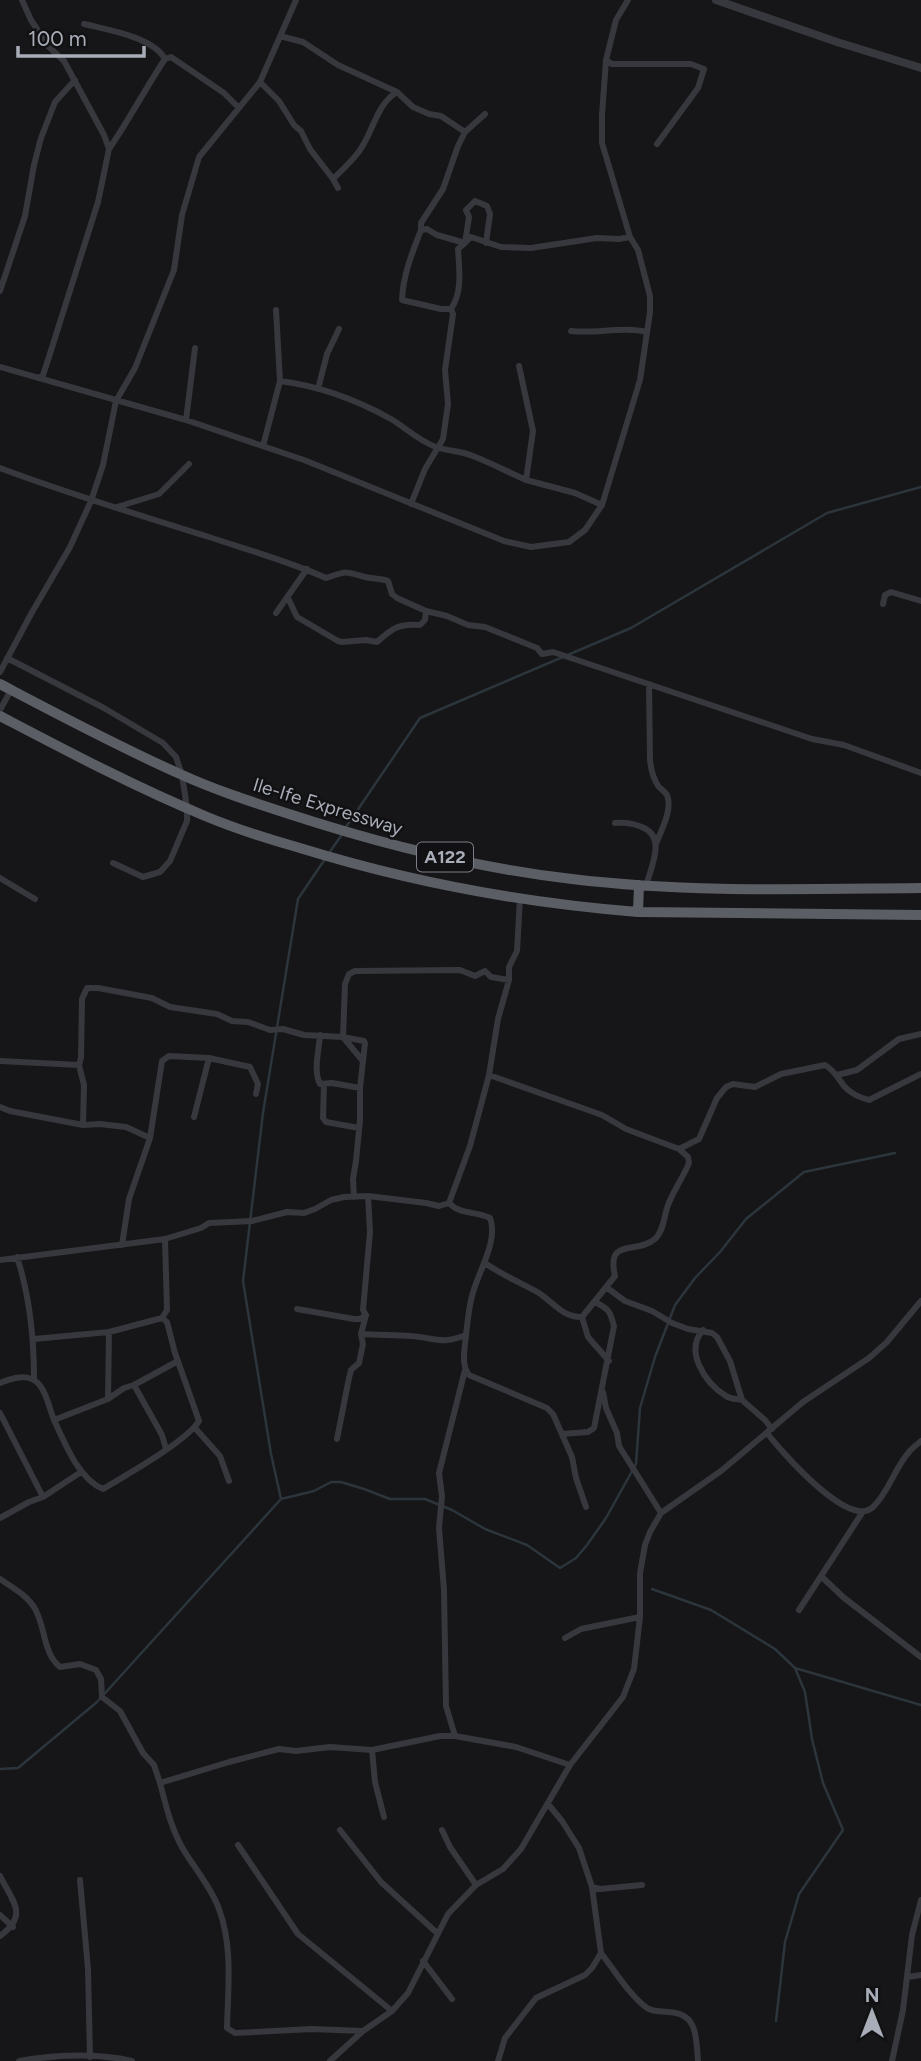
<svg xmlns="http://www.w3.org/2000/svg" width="921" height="2061" font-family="Figtree,sans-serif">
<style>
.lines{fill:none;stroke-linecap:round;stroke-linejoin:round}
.stream{stroke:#2c353c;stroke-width:2.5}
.minor{stroke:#37383d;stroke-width:6}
.tertiary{stroke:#37383d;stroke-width:8}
.trunk{stroke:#5b5e65;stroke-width:10}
.labels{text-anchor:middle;stroke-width:5;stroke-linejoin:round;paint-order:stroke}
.shield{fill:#111113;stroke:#7b7e86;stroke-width:2}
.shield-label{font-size:18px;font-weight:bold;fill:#a8adb8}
.street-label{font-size:19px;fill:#a8adb8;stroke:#111113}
</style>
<rect width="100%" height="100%" fill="#161618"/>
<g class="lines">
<!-- stream -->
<path class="stream" d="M346 827 420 718 631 628 827 513 921 487
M329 853 343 833
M281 1499 271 1454 243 1281 263 1113 298 899 325 859
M652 1589 711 1610 775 1649 795 1668 921 1705
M0 1769 18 1768 97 1702 281 1499 314 1491 331 1482H341L364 1489 390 1499H425L452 1510 485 1529 527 1545 560 1568 576 1558 587 1545 606 1518 636 1464 640 1408 655 1357 675 1305 695 1278 720 1252 746 1219 804 1172 895 1153
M776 2021 785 1942 799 1894 843 1830 823 1783 812 1739 805 1692 795 1668"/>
<!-- minor -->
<path class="minor" d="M22 0 31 20 48 46 64 61 104 135 109 149 98 202 48 360 43 375 39 378
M84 24C108 30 153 37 165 59
M280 36 303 42 338 65 397 92 413 107 429 114 441 116 465 132
M165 59 171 57 224 93 239 108
M606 60 612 64H691L704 69 698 88 657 144
M260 82 279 101 294 125 301 131 310 149 333 179 338 188
M109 149C129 120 145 89 165 59
M333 179C341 171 350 163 357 154 373 135 375 105 397 92
M421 230V223L443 189 458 146 465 132 485 114
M0 291 25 216 34 165 41 138 55 102 75 80
M451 309H441L402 300C403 275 412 253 421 230L427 229 437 235 465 243 471 237 501 247 531 248 597 238 619 239 630 237
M571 331C596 334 623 326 647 332
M519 366 533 431 526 480 575 493 602 505
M0 367 186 420 304 460 504 541 531 547 569 542 585 530 602 505 640 380 650 312V296L638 250 630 237 602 143V115L606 60 616 20 628 0
M280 381C319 386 357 400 391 419 406 428 419 441 436 447 448 451 461 451 473 456 491 463 508 472 526 480
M318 389 327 354 339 329
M186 420 195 348
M263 446 280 381 276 310
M0 468C69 494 139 515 209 537 248 550 288 561 326 578 348 571 343 571 365 577 373 579 380 578 388 581L392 594 397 598 426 611 447 616 468 625 485 627 537 648 542 654 553 652 565 656 812 739 844 745 921 773
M411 504 425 469 443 439 448 404 445 370 453 314 451 309C463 292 459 268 458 249L465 243 469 217 466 210 475 201 487 206 490 214 486 243
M117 507 159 494 189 464
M288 598 297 617 338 641 342 642 366 640 377 642C392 629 398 623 420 625L425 620 426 611
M883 604 885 595 891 592 921 601
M276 613 307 569
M7 658 104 708 163 743 176 757 182 775 187 808V821L170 861 160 872 143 877 113 863
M0 672 31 614 70 547 91 501 103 465 116 401 135 368 174 270 182 215 199 157 260 82 296 0
M649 684 650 760C651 770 653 779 659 787 660 788 666 793 667 795 673 810 661 830 656 844
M0 710 11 690
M615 823C626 822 634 823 644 828 666 838 651 867 646 886
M0 878 35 899
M320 1035C319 1050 313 1071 320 1084L332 1083 360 1088
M362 1060 343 1037 345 984 349 974 355 971 460 970 475 976 485 971 491 977 509 980
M0 1061 79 1065 81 1058 82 999 87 988H98L152 998 170 1007 217 1014 232 1021 248 1022 270 1030 283 1029 304 1035 343 1037 364 1041 365 1043 360 1088V1120L356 1161 353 1179 354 1197
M79 1065 84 1085 83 1125
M837 1075 857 1070 899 1039 921 1034
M324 1084 323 1118 326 1122 359 1128
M0 1107 10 1111 83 1125 100 1124 126 1127 150 1138
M194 1117 209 1058
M679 1149 699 1139 717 1098 726 1087 733 1084 755 1087 781 1074 825 1065C834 1070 838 1078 844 1086 851 1094 859 1097 869 1100L921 1074
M449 1203C460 1215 476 1211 490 1218 499 1241 477 1274 472 1296 468 1311 467 1328 465 1344 464 1354 462 1366 469 1375L547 1408 553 1414 572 1457 576 1478 586 1507
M449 1203 470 1146 489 1075 498 1019 509 980V967L517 951 520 898
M122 1245 129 1199 150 1138 162 1061 169 1056 209 1058 250 1067 258 1084 256 1094
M17 1257C30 1297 34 1337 34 1379
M0 1260 165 1239 201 1228 209 1223 252 1221 287 1212 304 1213 315 1209 331 1200 344 1197 368 1196 426 1203 439 1206 449 1203
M485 1263C502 1275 521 1283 539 1293 554 1303 562 1317 582 1317L615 1276C606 1237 636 1255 655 1239 663 1232 664 1218 667 1208 672 1192 683 1178 689 1163L688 1157 679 1149 626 1129 602 1115 489 1075
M606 1287 625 1301 652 1311 672 1323 688 1329 712 1333 717 1337 730 1361 742 1400 765 1420 772 1429
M297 1309 354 1319H360L366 1315
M582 1317 588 1337 609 1361
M703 1330C684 1351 705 1383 726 1396 730 1399 737 1399 742 1400
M361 1334C378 1335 395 1335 411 1336 436 1338 441 1345 466 1335
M34 1339 109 1332 162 1318 167 1310 165 1239
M0 1383C10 1379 21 1375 32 1379 45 1384 49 1408 54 1420 65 1444 79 1479 103 1489 126 1475 187 1441 199 1421L175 1353 167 1322 162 1318
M134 1385 178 1361
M603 1392 606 1408 617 1433 619 1446 661 1513
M108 1399 109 1332
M0 1413 43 1497
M54 1420 108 1399 124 1388 134 1385 162 1435 166 1449
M195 1428 220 1456 229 1481
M767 1433C781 1451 849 1530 873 1507 889 1492 894 1469 909 1452 912 1448 917 1445 921 1441
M562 1434 588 1432 594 1428 614 1326C610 1311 609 1309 595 1302
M337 1439 349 1378 351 1370 359 1363 363 1344 361 1334 366 1315 363 1310 370 1232 368 1196
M0 1518 29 1502 43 1497 81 1472
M821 1576 843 1597 921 1657
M0 1579C12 1587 26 1595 34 1607 46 1626 42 1652 60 1667L80 1664 96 1670 101 1679 102 1697 120 1711 143 1753 154 1765 160 1783 229 1762 279 1749 296 1751 330 1747 372 1750 440 1736H455L516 1747 570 1765
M799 1610 862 1513
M565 1638 581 1629 640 1617
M455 1736 446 1706 444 1590 439 1528 442 1496 439 1473 465 1370
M372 1750 375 1782 384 1817
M160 1783C166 1806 171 1828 183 1849 195 1869 211 1887 219 1909 233 1947 228 1988 227 2028L235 2033 312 2029 363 2031
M548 1804 562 1821 579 1848 592 1887 600 1889 642 1885
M340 1830 381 1882 437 1933
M442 1830 450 1847 476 1885
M238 1845 298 1934 392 2011
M0 1876C13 1902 29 1915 0 1936
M80 1880 88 1969 90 2057
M0 1915 13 1927
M601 1953C614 1970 630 1996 647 2008 653 2012 661 2011 668 2012 698 2013 696 2037 698 2061
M423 1961 452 1999
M908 1977 921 1975
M19 2061C55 2055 97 2053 132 2061
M330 2061 363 2031 392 2011 408 1993 448 1914 476 1885 503 1869 521 1849 570 1765 623 1697 634 1669 640 1617V1573L645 1545 650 1532 661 1513 721 1471 803 1402 869 1358 887 1342 921 1301
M498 2061 505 2038 536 1998 585 1975 592 1968 601 1953 592 1887
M892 2061 903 2010 912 1935 921 1900"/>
<!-- tertiary -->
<path class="tertiary" d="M716 0 837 42 921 68"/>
<!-- trunk -->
<path class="trunk" d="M0 684C59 715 119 747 180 774 215 790 252 802 289 814 381 844 476 868 572 879 688 893 805 889 921 888
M0 716C67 751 135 787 205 816 236 829 268 839 300 848 410 882 523 903 638 912L921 915
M638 912 639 885"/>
</g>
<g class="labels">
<!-- shield labels -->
<rect class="shield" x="417" y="842.5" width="56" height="29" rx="5"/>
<g class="shield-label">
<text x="445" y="863">A122</text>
</g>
<!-- street labels -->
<g class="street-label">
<text transform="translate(328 806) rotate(17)" y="7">Ile-Ife Expressway</text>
</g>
</g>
<!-- north arrow -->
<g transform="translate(872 2012)" stroke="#111113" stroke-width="5" paint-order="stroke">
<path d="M0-5L12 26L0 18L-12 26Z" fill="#a8adb8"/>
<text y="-10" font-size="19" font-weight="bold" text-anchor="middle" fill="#a8adb8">N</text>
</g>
<!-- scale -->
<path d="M18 46v10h126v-10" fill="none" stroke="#a8adb8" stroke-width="3.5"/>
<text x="28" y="46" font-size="21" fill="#a8adb8" stroke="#111113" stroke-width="5" paint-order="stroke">100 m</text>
</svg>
